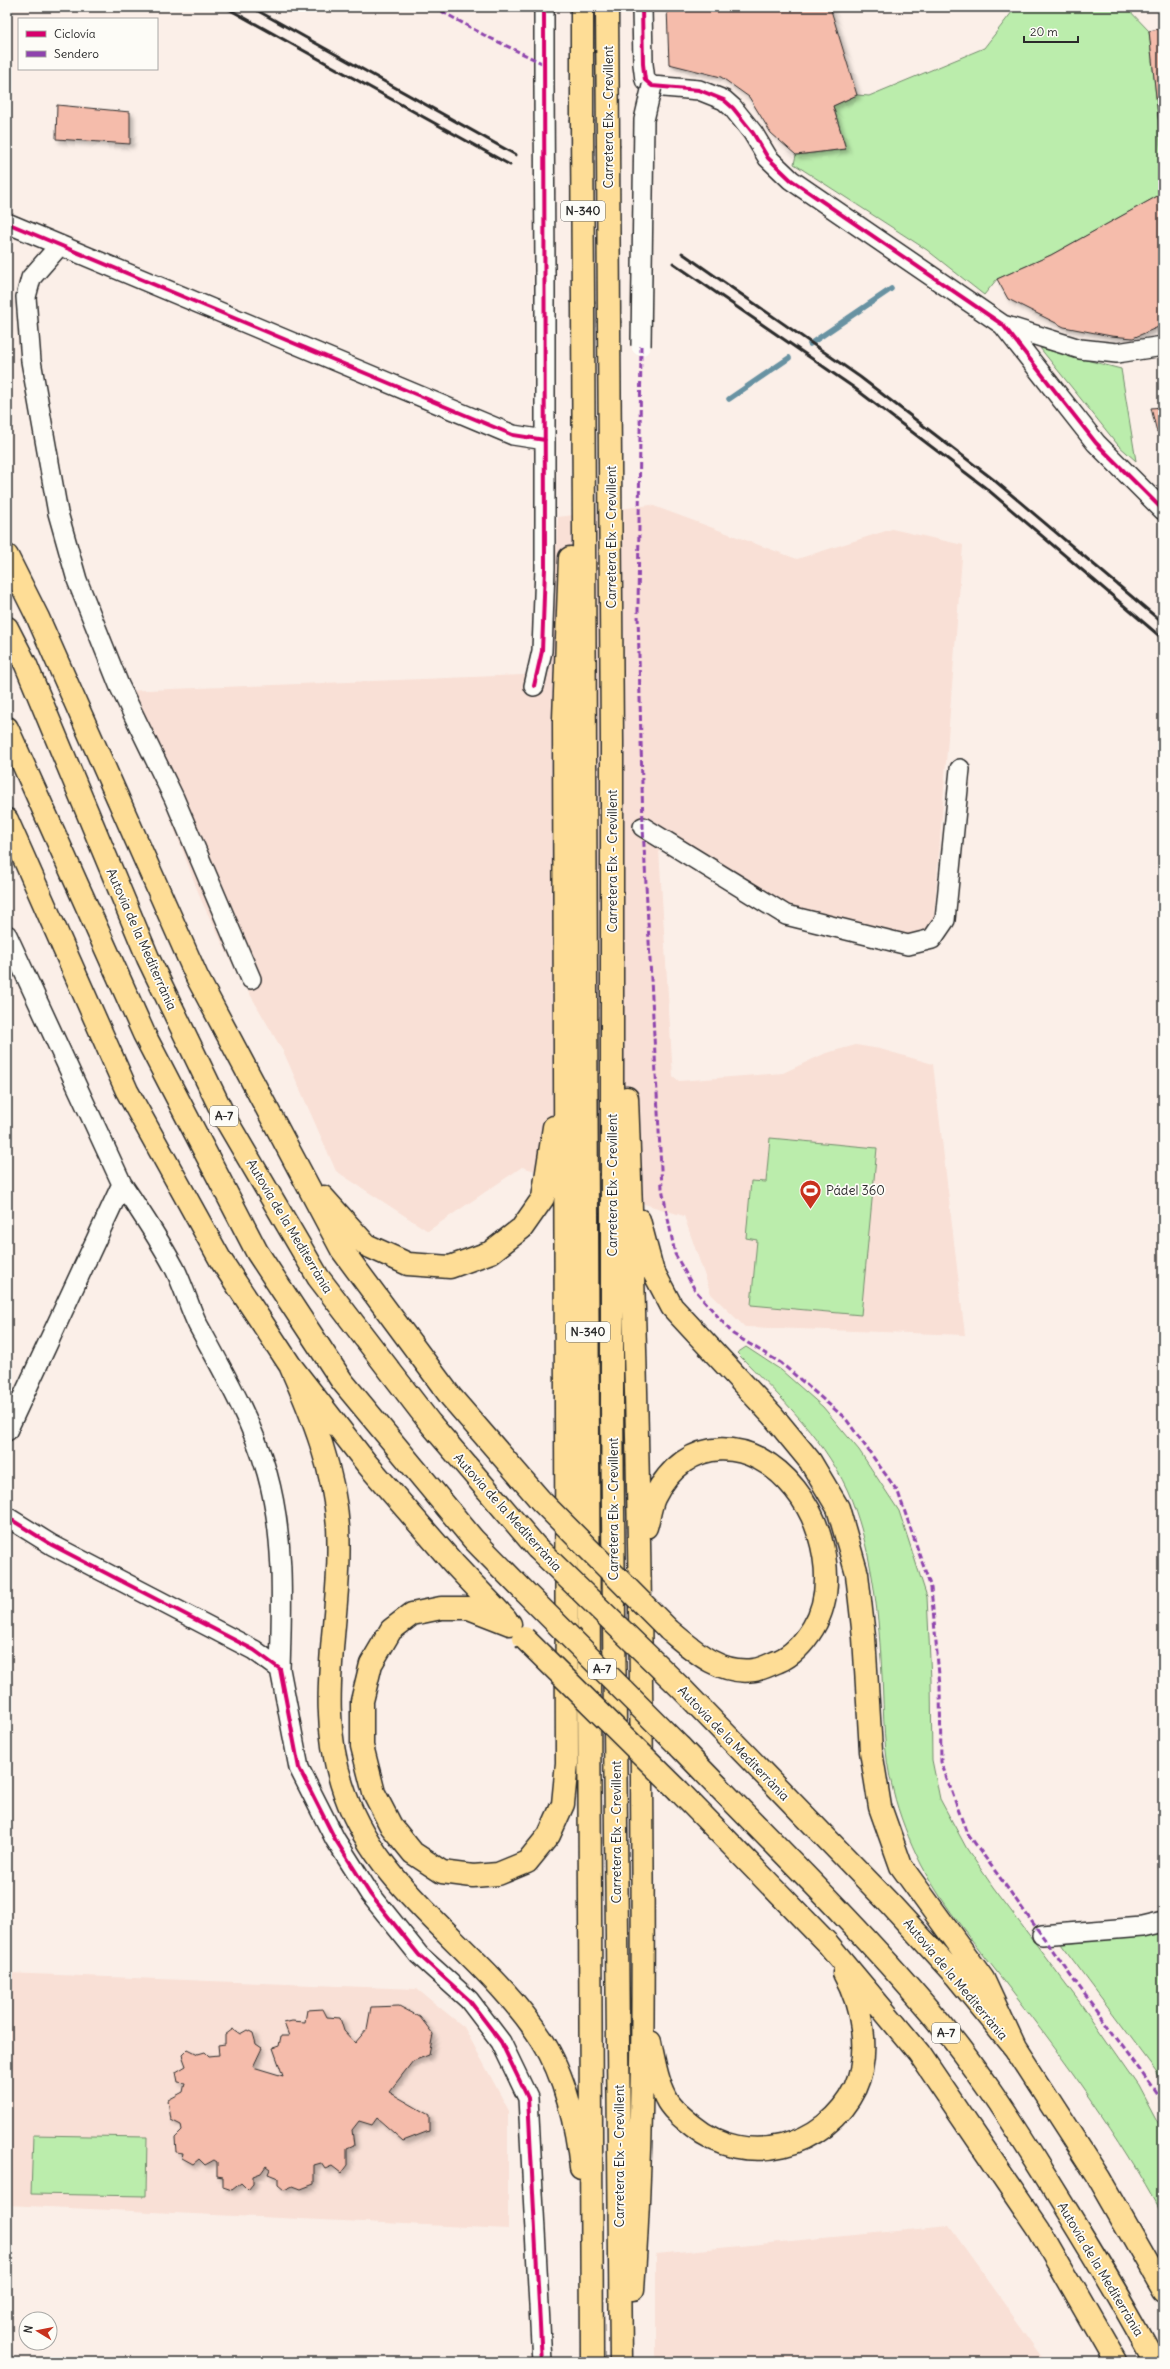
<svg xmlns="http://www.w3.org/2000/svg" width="1170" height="2369" font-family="Delius,sans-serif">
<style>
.built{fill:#f9e0d6}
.green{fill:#bbedac;stroke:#738c6c}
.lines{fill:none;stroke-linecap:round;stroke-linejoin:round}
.stream{stroke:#6892a2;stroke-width:5.5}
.building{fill:#f5bcab;stroke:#2b2b2b;filter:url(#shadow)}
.minor-casing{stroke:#2b2b2b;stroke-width:22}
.highway-casing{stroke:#2b2b2b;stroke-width:25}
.minor{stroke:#fdfcf7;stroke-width:19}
.highway{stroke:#fedd96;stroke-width:22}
.rail{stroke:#2b2b2b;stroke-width:3}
.minor-bridge-casing{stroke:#2b2b2b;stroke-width:22;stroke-linecap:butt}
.highway-bridge-casing{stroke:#2b2b2b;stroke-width:25;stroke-linecap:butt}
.minor-bridge{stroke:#fdfcf7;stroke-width:19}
.highway-bridge{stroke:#fedd96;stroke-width:22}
.quiet{stroke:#8e44ad;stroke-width:3;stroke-dasharray:6 3;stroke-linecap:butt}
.cycleway-casing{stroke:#fdfcf7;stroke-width:6}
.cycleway{stroke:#d6006c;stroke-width:4}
.labels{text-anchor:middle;stroke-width:3.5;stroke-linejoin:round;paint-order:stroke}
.shield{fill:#fdfcf7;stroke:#6a6a68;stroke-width:1}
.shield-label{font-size:12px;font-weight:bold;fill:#2b2b2b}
.street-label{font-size:13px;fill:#2b2b2b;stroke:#fdfcf7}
.poi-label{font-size:13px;fill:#2b2b2b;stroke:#fdfcf7;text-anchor:start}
</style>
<defs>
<filter id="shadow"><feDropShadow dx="3.5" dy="3.5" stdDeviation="2" flood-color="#0004"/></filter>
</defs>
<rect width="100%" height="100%" fill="#fbefe8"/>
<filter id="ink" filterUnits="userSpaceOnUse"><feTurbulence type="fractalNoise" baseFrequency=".025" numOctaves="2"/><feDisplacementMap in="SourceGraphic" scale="8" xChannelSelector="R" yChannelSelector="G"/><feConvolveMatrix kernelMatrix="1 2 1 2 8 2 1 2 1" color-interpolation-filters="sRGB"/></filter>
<g filter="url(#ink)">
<!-- built -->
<path class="built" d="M651 505 797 559 892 529 963 545 933 930 912 953 892 951 771 917 740 895 659 849 673 1076 679 1081 783 1073 826 1053 856 1045 880 1049 933 1064 965 1335 745 1327 711 1294 684 1216 522 1167 428 1231 336 1171 284 1053 233 965 202 902 122 691 549 674 558 517Z
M7 1973 417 1989 464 2027 508 2109V2229L7 2205Z
M949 2226 1047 2362H656V2254Z"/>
<!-- green -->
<path class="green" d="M1016 7H1126L1149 31 1163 162V193L1051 255 997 279 984 295 927 250 794 164 796 155 846 149 833 106 857 95 869 96 984 48Z
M1040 348 1121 369 1136 461 1118 445Z
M770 1138 877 1148 861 1315 751 1305 757 1240 746 1238 751 1181 766 1182Z
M746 1347 781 1370 823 1407 859 1450 899 1511 927 1597 931 1680 932 1760 940 1799 967 1849 993 1887 1081 2004 1138 2086 1163 2133V2215C1120 2135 1065 2061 1010 1989 980 1949 944 1909 921 1864 909 1840 899 1815 893 1790 883 1754 884 1713 882 1676 879 1617 873 1556 852 1501 829 1442 780 1397 737 1353Z
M1163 1929V2085L1156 2071 1061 1944 1133 1937Z
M33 2135 147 2137 146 2196 31 2194Z"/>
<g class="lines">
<!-- stream -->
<path class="stream" d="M810 344 891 289
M729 399 789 358"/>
</g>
<!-- building -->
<path class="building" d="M667 7H830L857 95 833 106 846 149 796 155 771 133 749 97 721 77 669 64Z
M1163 28V162L1149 31Z
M57 105 130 112V144L56 139Z
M1163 193V325L1133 338 1111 336 1064 327 1008 299 997 279 1051 255Z
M1163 407V431L1157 432 1151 408Z
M399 2006 420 2017 433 2034 429 2055 413 2061 389 2092 429 2115V2131L403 2141 377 2118 372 2125 359 2121 352 2130 354 2145 347 2148V2165L341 2173 332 2166 325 2169 321 2163 314 2165V2184L301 2189 293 2186 284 2190 278 2185V2178L268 2174 270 2169 266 2166 261 2173 253 2176V2184L248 2190 241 2183 232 2190 223 2187V2177L217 2176V2162L214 2160 205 2165 199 2159 193 2164 182 2158 183 2153 176 2152 175 2138 182 2131 181 2125 171 2120 168 2100 183 2092 185 2083 178 2082 176 2072 186 2066 182 2055 188 2049 198 2054 205 2052 209 2056 219 2055 218 2045 225 2044V2035L233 2029 240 2034 247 2030 253 2033 256 2044 262 2048 253 2067 283 2076 273 2048 279 2046 281 2036H289L284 2023 292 2021 305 2022 307 2010 323 2009 327 2017 340 2018 344 2031 355 2043 367 2029 371 2007Z"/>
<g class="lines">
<defs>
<path id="minor" d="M544 7V85
M642 7 643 64 645 80 652 86 699 90 724 100 733 108 753 133 768 158 791 180 1003 325 1096 443 1163 510
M7 223 513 435 545 440
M60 245 31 278 26 297 31 361 58 513 77 580 119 685 174 798 251 979
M1003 325 1080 349 1117 353 1163 346
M534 686 542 651 545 568V272
M643 827 786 915 908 945 932 939 945 920 960 769
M7 935 122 1184 7 1431
M122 1184C141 1212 159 1239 175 1269 184 1287 189 1307 198 1325 223 1371 253 1423 267 1473 285 1537 282 1604 280 1669
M7 1517 52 1545 254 1650 280 1669 299 1768 335 1839 370 1894 419 1955 469 2000 501 2042 528 2098 542 2362
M1042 1935 1142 1927 1163 1922"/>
<path id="highway" d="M582 7V120
M607 7 608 145
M583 303 592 2362
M609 323 612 741V1405L621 2362
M7 556 38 618 197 977 342 1250 451 1397 541 1501
M7 628 26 665 148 958 226 1120 318 1277 430 1423 537 1548
M7 728 144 1034 257 1252 342 1381 473 1539 524 1591
M7 820 127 1091 220 1259 290 1365 367 1464 454 1564 506 1619
M627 1098C636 1325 640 1553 642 1780 643 1949 645 2120 633 2289
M323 1197 366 1245 408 1264 450 1267 491 1252 522 1228 543 1198 554 1127
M639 1220 652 1269 672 1307 773 1416 810 1461 838 1508 857 1574 864 1637 871 1751 880 1807 901 1866 983 1979 1015 2048
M290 1365C313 1417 334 1469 338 1527 343 1620 312 1702 345 1794 381 1896 485 1951 542 2040 565 2075 577 2128 581 2168
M646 1527C649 1518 650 1507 654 1498 686 1433 753 1436 795 1489 824 1525 838 1587 813 1628 805 1641 793 1655 779 1661 771 1664 762 1669 754 1670 719 1675 693 1650 669 1630
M510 1624 469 1608H441L412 1614 391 1630 371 1664 362 1701V1746L374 1793 391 1826 413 1853 442 1872 473 1876 498 1874 527 1862 549 1835 563 1804 567 1763 564 719 570 558
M682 1689 891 1905 956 1976 1015 2048 1099 2178 1163 2290
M680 1747C763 1834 851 1918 928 2009 971 2059 1007 2114 1041 2169 1081 2233 1120 2296 1155 2362
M679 1791 828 1944 919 2053 1038 2228 1115 2362
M650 2042C654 2061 657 2081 666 2098 671 2109 683 2118 693 2126 745 2169 826 2148 855 2088 871 2053 862 2005 844 1973"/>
</defs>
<!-- minor casing -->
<use href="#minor" class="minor-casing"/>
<!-- highway casing -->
<use href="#highway" class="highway-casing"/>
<!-- minor -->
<use href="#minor" class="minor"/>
<!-- highway -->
<use href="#highway" class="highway"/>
<!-- rail -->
<path class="rail" d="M225 7 510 165
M251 7 516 155
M682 253 860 377 994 480 1163 623
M673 263 853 387 987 489 1163 639"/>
<defs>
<path id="minor-bridge" d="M544 85 545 272
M641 346 644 120 652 86"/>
<path id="highway-bridge" d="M582 120 583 303
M608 145 609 323
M541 1501 669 1630
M537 1548 682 1689
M524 1591 680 1747
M524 1638 679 1791"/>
</defs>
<!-- minor-bridge casing -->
<use href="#minor-bridge" class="minor-bridge-casing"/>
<!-- highway-bridge casing -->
<use href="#highway-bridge" class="highway-bridge-casing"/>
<!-- minor-bridge -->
<use href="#minor-bridge" class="minor-bridge"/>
<!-- highway-bridge -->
<use href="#highway-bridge" class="highway-bridge"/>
<!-- quiet -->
<path class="quiet" d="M434 7 484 35 544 64
M641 346 638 613 643 827 662 1188 675 1254 695 1290 733 1334 781 1363 846 1419 898 1492 931 1588 940 1686 941 1762 966 1831 1163 2102"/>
<defs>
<path id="cycleway" d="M642 7 643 64 645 80 652 86 699 90 724 100 733 108 753 133 768 158 791 180 1003 325 1096 443 1163 510
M7 223 513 435 545 440
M534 686 542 651 545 568 544 7
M7 1517 52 1545 254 1650 280 1669 299 1768 335 1839 370 1894 419 1955 469 2000 501 2042 528 2098 542 2362"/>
</defs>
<!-- cycleway casing -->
<use href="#cycleway" class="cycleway-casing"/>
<!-- cycleway -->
<use href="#cycleway" class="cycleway"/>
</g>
</g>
<!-- icons -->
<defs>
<symbol id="stadium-pin" viewBox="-11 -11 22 30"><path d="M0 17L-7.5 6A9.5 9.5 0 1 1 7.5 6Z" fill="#c8321e" stroke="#fdfcf7"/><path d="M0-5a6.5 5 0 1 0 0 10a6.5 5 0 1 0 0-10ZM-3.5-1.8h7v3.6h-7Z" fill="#fff"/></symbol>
</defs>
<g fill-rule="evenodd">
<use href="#stadium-pin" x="798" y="1178" width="25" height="34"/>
</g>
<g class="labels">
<!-- shield labels -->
<g class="shield">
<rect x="561" y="201" width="44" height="20" rx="3"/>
<rect x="210" y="1106" width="28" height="20" rx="3"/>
<rect x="566" y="1322" width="44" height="20" rx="3"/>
<rect x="588" y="1659" width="28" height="20" rx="3"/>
<rect x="932" y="2023" width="28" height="20" rx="3"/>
</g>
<g class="shield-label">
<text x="583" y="215">N-340</text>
<text x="224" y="1120">A-7</text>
<text x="588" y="1336">N-340</text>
<text x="602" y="1673">A-7</text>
<text x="946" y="2037">A-7</text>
</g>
<!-- street labels -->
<g class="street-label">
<text transform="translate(608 117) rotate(-90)" y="5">Carretera Elx - Crevillent</text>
<text transform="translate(611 537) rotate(-90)" y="5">Carretera Elx - Crevillent</text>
<text transform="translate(612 861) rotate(-90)" y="5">Carretera Elx - Crevillent</text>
<text transform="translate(142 939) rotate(66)" y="5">Autovia de la Mediterrània</text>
<text transform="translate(612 1185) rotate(-90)" y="5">Carretera Elx - Crevillent</text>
<text transform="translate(290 1226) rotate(59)" y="5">Autovia de la Mediterrània</text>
<text transform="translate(613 1509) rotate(-90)" y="5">Carretera Elx - Crevillent</text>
<text transform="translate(508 1512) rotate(48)" y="5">Autovia de la Mediterrània</text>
<text transform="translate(734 1743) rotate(46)" y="5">Autovia de la Mediterrània</text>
<text transform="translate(616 1832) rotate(-90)" y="5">Carretera Elx - Crevillent</text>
<text transform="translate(956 1979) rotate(50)" y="5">Autovia de la Mediterrània</text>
<text transform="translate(619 2156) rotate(-90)" y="5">Carretera Elx - Crevillent</text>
<text transform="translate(1101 2269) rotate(59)" y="5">Autovia de la Mediterrània</text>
</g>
<!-- poi labels -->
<g class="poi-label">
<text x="826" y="1195">Pádel 360</text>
</g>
</g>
<!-- margin -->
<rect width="1170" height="2369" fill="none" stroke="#fdfcf7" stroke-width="24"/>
<rect x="12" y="12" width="1146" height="2345" fill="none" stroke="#2b2b2b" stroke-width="1.5" filter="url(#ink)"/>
<!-- legend -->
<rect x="18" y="18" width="140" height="52" fill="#fdfcf7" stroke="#a9a8a5"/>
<rect x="26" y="31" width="20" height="6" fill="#d6006c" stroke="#a9a8a5"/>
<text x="54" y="38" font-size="12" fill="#2b2b2b">Ciclovía</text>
<rect x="26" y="51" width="20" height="6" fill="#8e44ad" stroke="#a9a8a5"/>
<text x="54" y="58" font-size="12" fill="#2b2b2b">Sendero</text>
<!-- north arrow -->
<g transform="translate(38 2331) rotate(280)"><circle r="19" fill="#fdfcf7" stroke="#a9a8a5"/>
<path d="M0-3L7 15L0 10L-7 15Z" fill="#c8321e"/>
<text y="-6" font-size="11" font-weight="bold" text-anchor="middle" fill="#2b2b2b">N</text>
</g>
<!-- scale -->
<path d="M1024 36v6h54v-6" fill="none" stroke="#2b2b2b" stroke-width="2"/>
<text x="1030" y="36" font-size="12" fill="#2b2b2b" stroke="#fdfcf7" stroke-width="3" paint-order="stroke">20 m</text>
</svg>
